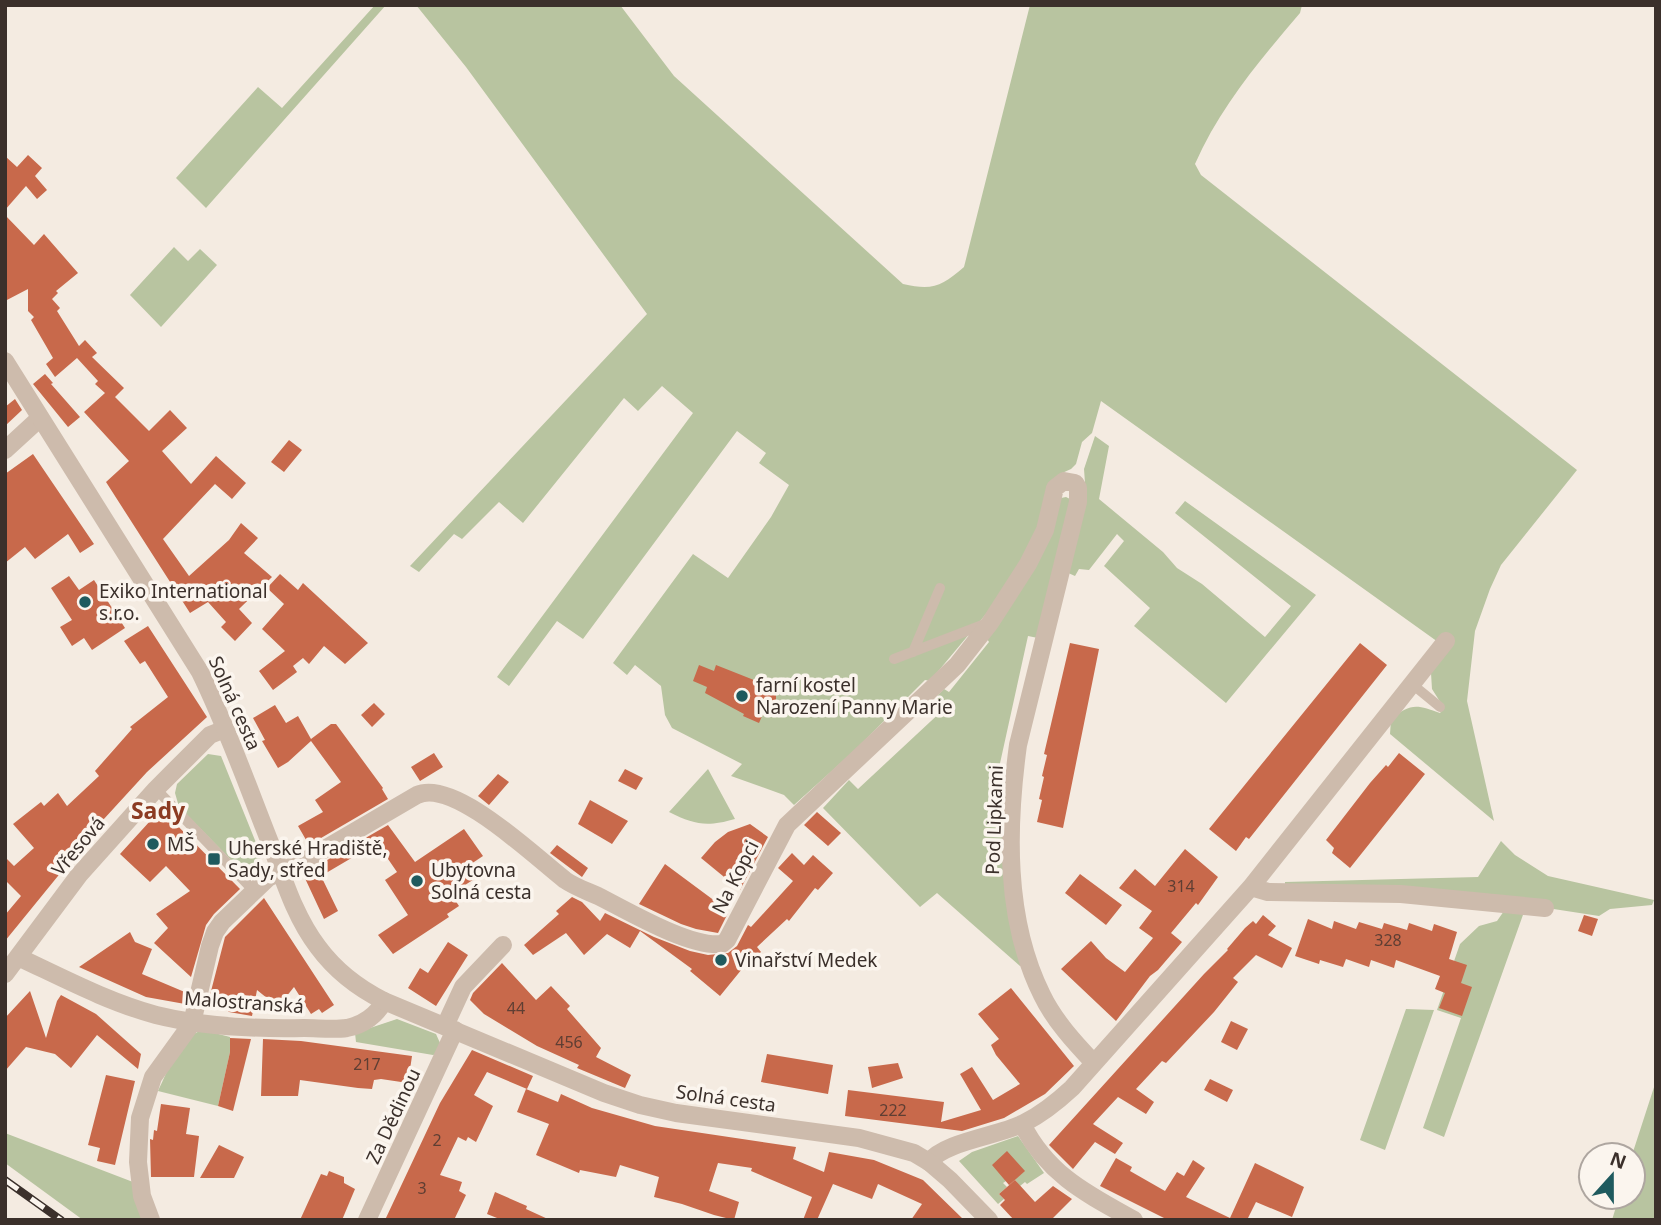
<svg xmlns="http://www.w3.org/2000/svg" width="1661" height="1225" font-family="'Noto Sans',sans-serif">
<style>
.green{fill:#b8c4a0}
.building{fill:#c8694b}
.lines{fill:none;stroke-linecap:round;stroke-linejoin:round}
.service{stroke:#cdbbac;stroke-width:10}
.minor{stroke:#cdbbac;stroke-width:18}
.tertiary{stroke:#cdbbac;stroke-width:18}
.rail-casing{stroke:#3b302b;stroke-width:8}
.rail{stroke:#fbf5ee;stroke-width:5;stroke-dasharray:16;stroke-linecap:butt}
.poi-dot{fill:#1f5a5e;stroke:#fbf5ee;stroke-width:2.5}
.labels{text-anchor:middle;stroke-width:7;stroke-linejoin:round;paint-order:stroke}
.number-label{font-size:16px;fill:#5e3e33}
.poi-label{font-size:19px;fill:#3b302b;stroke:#fbf5ee;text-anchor:start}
.street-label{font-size:19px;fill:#3b302b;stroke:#fbf5ee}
.quarter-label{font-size:23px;font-weight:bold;fill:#8c3b22;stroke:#fbf5ee}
</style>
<rect width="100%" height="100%" fill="#f4ebe1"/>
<!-- green -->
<path class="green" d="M375 5H386L206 208 176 178 258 87 282 108Z
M416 5H620L674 76 903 284C933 291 942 286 964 267L1030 5H1302L1300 13C1260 60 1220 107 1195 164L1201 175 1577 470 1501 565 1490 589 1475 631 1467 701 1494 821 1390 734 1391 720C1410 702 1418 705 1440 713L1444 708 1432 689 1431 673 1438 642 1101 401 1092 433 1082 442 1076 464 1071 469 1060 474 1048 508 1016 578 930 681 925 680 854 751 794 805 784 795 731 776 742 764 672 728 665 715 661 686 635 665 627 675 613 663 693 554 728 578 771 517 789 485 759 463 766 453 737 431 583 639 557 621 509 686 497 677 693 413 662 386 638 411 624 398 523 523 499 502 462 539 454 534 419 572 410 566 647 314 466 67Z
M174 247 188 261 200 249 217 265 161 327 130 295Z
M1095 436 1109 446 1099 499 1163 552 1177 568 1202 584 1265 637 1291 606 1175 513 1185 501 1316 595 1226 703 1134 626 1150 608 1104 566 1124 541 1117 534 1089 570 1079 569 1075 576 1066 572 1085 483 1084 469Z
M1066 497 1072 500 1038 638 1028 636 997 777 1006 779 1023 965 1020 966 937 893 920 907 823 808 849 780 858 789 945 708 936 697 944 689 949 692 989 642 986 637 1061 498Z
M208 754 221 756 261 855C259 867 253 872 241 870L179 807 175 793 177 784Z
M708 769 735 819C707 827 695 825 669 812Z
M1501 841 1515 855 1548 876 1654 900 1652 905 1610 909 1599 916 1547 908 1285 886V882L1478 877Z
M1504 911 1524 912 1444 1137 1423 1128 1461 1018 1437 1010 1460 944 1479 926 1497 921Z
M1406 1009 1434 1010 1385 1150 1360 1140Z
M397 1019 436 1034 440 1043 439 1053 433 1055 356 1042 355 1033Z
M203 1030 230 1037V1052L218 1106 158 1091C168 1071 179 1036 203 1030Z
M1656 1081V1220H1612L1619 1197H1633L1632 1155Z
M5 1133 133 1182 144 1220H83L5 1163Z
M1018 1136 1044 1173 1027 1184 1025 1182 1020 1186 1015 1180 1006 1181 1003 1183 1007 1187 999 1194 1004 1199 998 1204 959 1161 972 1152Z"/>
<!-- building -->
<path class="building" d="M28 155 42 168 35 176 47 190 37 199 26 186 5 210V156L17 167Z
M5 215 34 245 44 234 78 273 56 291 58 293 52 299 60 308 57 311 79 346 85 340 97 353 92 357 124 388 115 397 149 431 170 410 187 428 162 451 191 484 216 456 246 483 232 499 215 484 163 539 189 576 229 540 241 523 258 538 244 553 272 577 239 609 252 623 235 641 221 627 226 622 208 602 190 613 106 482 129 461 84 412 105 393 95 384 98 381 77 358 55 377 46 364 53 358 31 320 34 317 28 311V289L5 301Z
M45 374 53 383 51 384 80 417 68 427 33 384Z
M15 399 22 410 5 426V407Z
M289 440 302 450 284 472 271 462Z
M33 454 94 544 80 553 68 534 35 559 25 547 5 563V474Z
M280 574 298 590 303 583 368 643 345 664 324 646 309 664 303 658 293 666 297 672 273 690 259 671 285 651 262 629 284 604 267 588Z
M69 576 79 590 94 580 125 628 92 650 84 638 72 646 60 627 72 620 51 588Z
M148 626 207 717 147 772 92 832 93 833 5 941V915L21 896 5 880V857L14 866 34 848 13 824 41 802 44 806 58 793 67 806 99 776 95 771 132 729 130 727 168 697 145 661 140 664 124 641Z
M1070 643 1099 649 1063 828 1037 822 1042 800 1039 799 1044 777 1042 776 1047 755 1044 754Z
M1360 643 1387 665 1249 839 1246 837 1236 851 1209 829Z
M699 665 714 671 716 665 764 684 776 693V711L767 705 759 723 743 716 744 714 705 693 707 687 693 681Z
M374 703 385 714 372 727 361 715Z
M275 705 286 723 298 716 311 739 331 724H336L383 788 382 789 388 799 309 845 298 826 323 812 315 800 341 782 311 741 288 762 278 768 262 741 265 740 253 718Z
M434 753 443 767 420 781 411 767Z
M1399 753 1425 774 1350 868 1332 853 1334 848 1326 840 1370 783 1386 765 1388 767Z
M625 769 643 778 636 790 618 781Z
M498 774 509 782 489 805 478 796Z
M590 800 628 821 612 844 578 824Z
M161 809 240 889 214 914 206 925 191 977 154 943 168 928 156 914 190 891 166 866 150 882 120 854Z
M817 812 841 833 828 846 804 825Z
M750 824 768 837 740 890 701 858 715 842 728 832Z
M388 825 415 862 464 829 483 856 471 864 479 876 451 894 459 906 447 914 449 917 393 954 378 935 408 915 385 880 397 872 377 843 321 876 338 911 324 919 303 874Z
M557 845 588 868 582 877 550 853Z
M1185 849 1218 877 1198 905 1196 903 1171 933 1182 942 1158 970 1150 976 1116 1021 1061 969 1091 941 1106 958 1125 972 1153 938 1139 928 1152 911 1119 888 1135 869 1155 886Z
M792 853 804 865 813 855 833 873 818 890 815 888 789 921 787 919 757 947 761 952 742 969 720 996 690 971 692 969 640 931 630 948 607 934 584 955 566 933 533 955 524 945 559 914 556 911 572 897 582 902 600 921 605 913 654 937 690 951 708 955 728 953 737 946 748 925 751 927 793 881 778 868Z
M665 864 727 910 728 913 718 933 696 929 681 924 639 904Z
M1080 874 1122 905 1106 925 1065 893Z
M264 898 334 1005 322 1013 319 1009 311 1014 294 987 278 1007 257 990 252 1016 229 1012 210 995 225 937Z
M1263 915 1276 926 1268 935 1292 948 1282 968 1256 955 1233 978 1238 982 1214 1012 1166 1063 1162 1061 1136 1089 1154 1102 1146 1114 1118 1097 1093 1124 1123 1143 1115 1154 1095 1142 1073 1169 1049 1145 1204 974 1228 950 1227 949 1245 928 1253 921 1256 924Z
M1584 915 1598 919 1592 936 1578 931Z
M1308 919 1332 929 1334 921 1356 929 1359 922 1382 929 1384 923 1407 930 1409 923 1432 931 1434 924 1457 932 1449 959 1467 965 1461 983 1472 987 1462 1016 1439 1008 1445 993 1435 989 1440 976 1396 960 1394 968 1371 960 1369 967 1346 959 1343 967 1320 960 1319 964 1295 956Z
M130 932 135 942 152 949 142 974 187 993 185 1004 146 997 79 967Z
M448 942 468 955 436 1006 408 988 420 968 428 973Z
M502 963 536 1000 551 986 570 1006 567 1009 601 1048 596 1057 631 1075 625 1088 577 1068 579 1065 537 1046 484 1014 470 1000 473 993Z
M1011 988 1074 1066 1045 1094 1004 1118 962 1131 845 1116 848 1090 944 1102 941 1122 981 1110 960 1074 972 1067 993 1100 1020 1084 996 1055 991 1045 999 1039 978 1014Z
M30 991 46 1038 57 1001 61 995 96 1014 141 1054 138 1069 97 1035 71 1068 55 1054 26 1047 5 1071V1018Z
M1231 1021 1248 1029 1237 1050 1221 1042Z
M230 1038 251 1039 233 1111 218 1106 230 1052Z
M263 1039 301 1041 412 1056 408 1083 381 1079 374 1080 372 1089 358 1088 300 1080 298 1096H261Z
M472 1050 533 1076 527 1089 487 1072 474 1095 493 1106 476 1142 468 1137 466 1141 458 1137 440 1175 462 1182 459 1191 466 1195 454 1220H385L440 1103Z
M767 1054 833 1065 828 1094 761 1082Z
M898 1063 903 1078 872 1088 868 1067Z
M106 1075 135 1081 115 1165 97 1161 100 1148 88 1145Z
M1210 1079 1233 1090 1227 1102 1204 1090Z
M526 1089 558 1102 561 1094 592 1108 655 1126 796 1147 793 1159 824 1172 829 1152 874 1160 923 1180 964 1220H911L922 1204 878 1184 872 1199 833 1184 817 1220H803L812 1197 751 1171 752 1168 718 1163 709 1191 739 1202 734 1220 714 1215 682 1204 654 1197 659 1177 620 1165 616 1177 580 1170 579 1173 536 1155 549 1124 517 1112Z
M161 1104 190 1108 186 1134 199 1136 194 1177H151L150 1139 153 1140 154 1130 157 1131Z
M219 1145 244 1157 234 1178H200Z
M1007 1151 1025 1171 1009 1185 992 1165Z
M1116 1158 1132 1167 1130 1171 1165 1191 1177 1172 1184 1176 1193 1160 1205 1168 1186 1197 1230 1218 1255 1163 1304 1187 1292 1217 1256 1202 1247 1220H1168L1100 1186Z
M329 1171 344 1177V1183L355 1189 342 1220H300L321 1174 327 1176Z
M1015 1180 1035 1202 1053 1186 1072 1199 1051 1220H1014L1000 1205 1005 1200 999 1194Z
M495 1192 520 1203 527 1206 526 1209 550 1220H502L487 1214Z"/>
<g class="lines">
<!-- service -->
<path class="service" d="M913 652 940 588
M894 659 985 624
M1412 684 1440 707
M156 789 254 891"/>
<!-- minor -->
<path class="minor" d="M5 450 40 418
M1251 887 1268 892 1401 894 1545 908
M18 957C63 978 108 1002 156 1015 204 1027 255 1029 304 1028 318 1028 333 1030 347 1028 363 1025 377 1015 384 1001
M5 974 79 875 156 789 210 735 225 729
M445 1026 463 987 503 945
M1022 1124C1048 1175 1087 1194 1134 1220
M929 1162C945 1141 999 1136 1024 1123 1042 1114 1058 1101 1072 1088L1251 887 1446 641
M151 1220 142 1196 138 1162 140 1118 153 1077 192 1023 210 946 215 932 222 922 268 878 311 857 417 795C454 778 535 857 565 880 575 887 587 891 598 896 628 911 690 948 722 944L727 940 787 825 957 665 990 623 1028 564 1045 530 1055 488 1064 481 1075 483 1078 488V502L1018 745C1007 826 1004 919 1042 995 1054 1020 1074 1042 1094 1063
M367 1220 455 1030"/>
<!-- tertiary -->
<path class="tertiary" d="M5 361 200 672C227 727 248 787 271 845 284 880 295 917 318 947 335 970 358 988 384 1001L604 1093 640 1105 676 1113 859 1138 914 1153 929 1162 950 1180 989 1220"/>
<defs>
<path id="rail" d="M5 1180 61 1220"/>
</defs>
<!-- rail casing -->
<use href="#rail" class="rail-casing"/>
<!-- rail -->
<use href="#rail" class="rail"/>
</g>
<!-- markers -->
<g class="poi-dot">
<circle cx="85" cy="602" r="7"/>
<circle cx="742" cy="696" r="7"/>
<circle cx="153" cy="844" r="7"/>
<rect x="207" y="852" width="14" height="14" rx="3.5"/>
<circle cx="417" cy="881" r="7"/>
<circle cx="721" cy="960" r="7"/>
</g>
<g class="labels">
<!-- number labels -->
<g class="number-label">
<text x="1181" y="892">314</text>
<text x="1388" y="946">328</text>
<text x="516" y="1014">44</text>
<text x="569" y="1048">456</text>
<text x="367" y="1070">217</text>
<text x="893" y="1116">222</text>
<text x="437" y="1146">2</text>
<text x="422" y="1194">3</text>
</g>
<!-- poi labels -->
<g class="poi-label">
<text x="99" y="598">Exiko International<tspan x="99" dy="22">s.r.o.</tspan></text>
<text x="756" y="692">farní kostel<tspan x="756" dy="22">Narození Panny Marie</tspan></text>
<text x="167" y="851">MŠ</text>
<text x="228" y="855">Uherské Hradiště,<tspan x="228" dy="22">Sady, střed</tspan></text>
<text x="431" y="877">Ubytovna<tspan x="431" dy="22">Solná cesta</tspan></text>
<text x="735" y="967">Vinařství Medek</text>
</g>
<!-- street labels -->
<g class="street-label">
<text transform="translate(235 703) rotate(66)" y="7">Solná cesta</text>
<text transform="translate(994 820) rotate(-88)" y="7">Pod Lipkami</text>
<text transform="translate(78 846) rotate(-50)" y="7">Vřesová</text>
<text transform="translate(735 877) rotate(-63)" y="7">Na Kopci</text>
<text transform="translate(244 1002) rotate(4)" y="7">Malostranská</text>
<text transform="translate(726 1098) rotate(8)" y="7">Solná cesta</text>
<text transform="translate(393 1116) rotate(-65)" y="7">Za Dědinou</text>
</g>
<!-- quarter labels -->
<g class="quarter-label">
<text x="158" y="819">Sady</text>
</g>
</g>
<!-- border -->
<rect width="1661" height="1225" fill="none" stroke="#3b302b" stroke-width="14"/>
<!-- north arrow -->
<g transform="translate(1612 1176) rotate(21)"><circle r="33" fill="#fbf5ee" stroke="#aea6a0" stroke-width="2"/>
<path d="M0-5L12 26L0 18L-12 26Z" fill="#1f5a5e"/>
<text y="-10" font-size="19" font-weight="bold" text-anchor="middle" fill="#3b302b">N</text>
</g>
</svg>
